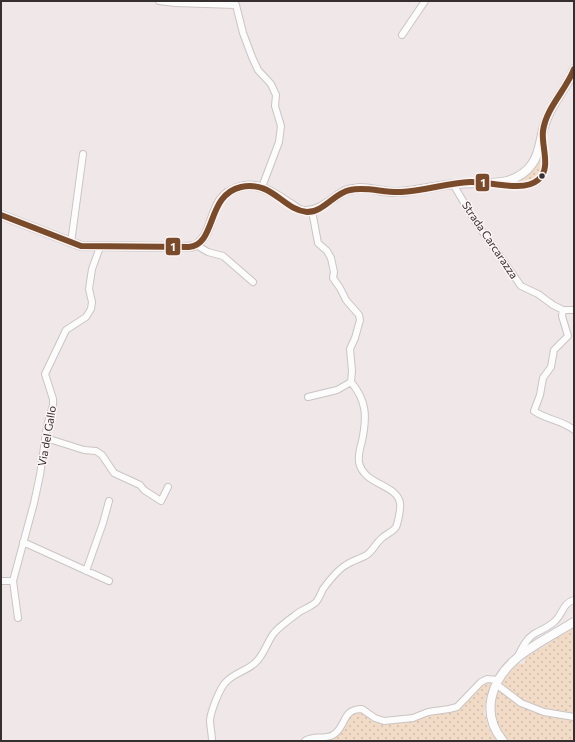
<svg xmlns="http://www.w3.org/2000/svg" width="575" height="742" font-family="Commissioner,sans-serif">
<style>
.grass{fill:url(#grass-dots)}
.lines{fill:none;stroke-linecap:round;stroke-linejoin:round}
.minor-casing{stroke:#cac4c4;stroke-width:8}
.tertiary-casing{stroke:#cac4c4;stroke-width:10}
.minor{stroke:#fdfcfc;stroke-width:6}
.tertiary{stroke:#fdfcfc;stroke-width:8}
.bus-1-casing{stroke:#fdf4f4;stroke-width:9}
.bus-1{stroke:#7a4b2a;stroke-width:6}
.bus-dot{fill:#352f2f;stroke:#fdf4f4;stroke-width:1.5}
.labels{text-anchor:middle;stroke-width:3;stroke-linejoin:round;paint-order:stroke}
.street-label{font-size:11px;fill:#352f2f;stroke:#fdf4f4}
.line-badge{stroke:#fdf4f4;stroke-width:1.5}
.badge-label{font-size:11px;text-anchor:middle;font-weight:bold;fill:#fff}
</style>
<defs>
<pattern id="grass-dots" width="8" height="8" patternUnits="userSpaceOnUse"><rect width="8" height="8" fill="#f1dbc6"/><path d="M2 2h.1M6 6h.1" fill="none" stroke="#cfbcaa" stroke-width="1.8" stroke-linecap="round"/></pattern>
</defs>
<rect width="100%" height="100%" fill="#f0e8e8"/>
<!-- grass -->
<path class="grass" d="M539 159 541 160C540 180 534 184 515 183V182Z
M574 628V715L545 710 523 702 501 686 505 678 518 663 523 664 525 662V658Z
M486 682H490L491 683 486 698 484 715 486 716 488 727 497 741H308L334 738 338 735 353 713C369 711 371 724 384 723 397 723 413 717 426 715 437 713 447 714 457 709 468 703 475 689 486 682Z
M498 689 521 705 574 719V741H509C493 723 492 711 498 689Z"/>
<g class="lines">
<defs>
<path id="minor" d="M159 1 175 3 236 5
M233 1 236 5 243 33 252 57 258 70 271 84 276 95 275 106 281 126 279 142 262 187
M402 35 425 1
M453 184 475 221 521 286 538 294 553 305 563 310H574
M499 184C519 187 545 191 545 162 545 155 543 148 543 140
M71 243 83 154
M196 245 208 252 223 256 253 282
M563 310 562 316 568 336 554 350 551 367 543 378 540 395 534 411C547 420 562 420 574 430
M308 397 337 390 351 382
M46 438 84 450 96 451 102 455 114 473 140 485 144 490 161 501 168 487
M23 542 109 581
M86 571 103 523 109 501
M1 581H13L34 503 40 475 47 426 53 405V399L45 374 66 330 86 317 91 309 92 302 89 289 92 269 100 247
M13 581 18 618
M518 656C522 648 526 639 534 634 542 629 550 627 556 620 563 613 563 603 574 600
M496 684 521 703 544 712 574 717
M212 741C212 734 210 727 210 720 211 711 219 690 225 683 233 673 245 672 255 663 264 655 267 642 274 633 280 626 290 619 298 613 303 609 311 607 316 602 319 599 321 593 323 589 329 581 337 570 346 565 353 560 361 559 368 554 373 550 376 543 382 538 386 534 393 532 396 527 398 523 401 507 400 503 397 484 363 485 359 462 358 455 360 448 362 441 367 417 367 401 351 382L352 371 350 349 355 338 360 320 359 315 346 300 340 288 333 278 334 272 331 258 327 251 318 243 312 211
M305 741C313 735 324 740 333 735 347 727 341 709 362 709L375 718 384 721 413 718 428 712 449 709 457 707 481 682 487 679 498 680"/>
<path id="tertiary" d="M1 215 81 246 184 247C188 247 193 247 196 245 217 232 207 195 240 187 260 181 276 195 292 205 296 208 301 211 305 211 320 212 333 197 345 191 350 189 355 189 360 188 373 188 386 193 399 192 418 191 437 185 456 184 473 182 491 185 507 181 517 178 526 173 532 164 541 152 540 135 546 121 551 106 563 91 571 77L574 69
M503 741C480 713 491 680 517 658 534 644 555 634 574 622"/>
</defs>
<!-- minor casing -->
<use href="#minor" class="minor-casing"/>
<!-- tertiary casing -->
<use href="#tertiary" class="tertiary-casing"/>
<!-- minor -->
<use href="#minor" class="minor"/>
<!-- tertiary -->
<use href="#tertiary" class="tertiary"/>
<defs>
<path id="bus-1" d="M1 215 81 246 189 247C217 244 206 195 241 187 272 180 283 210 307 212 324 212 334 193 350 190 366 186 384 193 401 192 424 191 447 183 470 182 488 181 523 193 538 180 552 169 541 146 543 131 546 108 566 90 574 69"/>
</defs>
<!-- bus-1 casing -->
<use href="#bus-1" class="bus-1-casing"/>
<!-- bus-1 -->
<use href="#bus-1" class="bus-1"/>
</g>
<!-- markers -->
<circle class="bus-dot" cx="542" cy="176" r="3.5"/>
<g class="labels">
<!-- street labels -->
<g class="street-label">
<text transform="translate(490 240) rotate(56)" y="4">Strada Carcarazza</text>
<text transform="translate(47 436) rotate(-80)" y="4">Via del Gallo</text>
</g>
</g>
<g class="line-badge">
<rect x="475" y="173" width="15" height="19" rx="4" fill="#7a4b2a"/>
<rect x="165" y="237" width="16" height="19" rx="4" fill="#7a4b2a"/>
</g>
<g class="badge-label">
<text x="483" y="187">1</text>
<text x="173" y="251">1</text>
</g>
<!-- border -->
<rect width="575" height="742" fill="none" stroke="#352f2f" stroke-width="4"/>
</svg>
